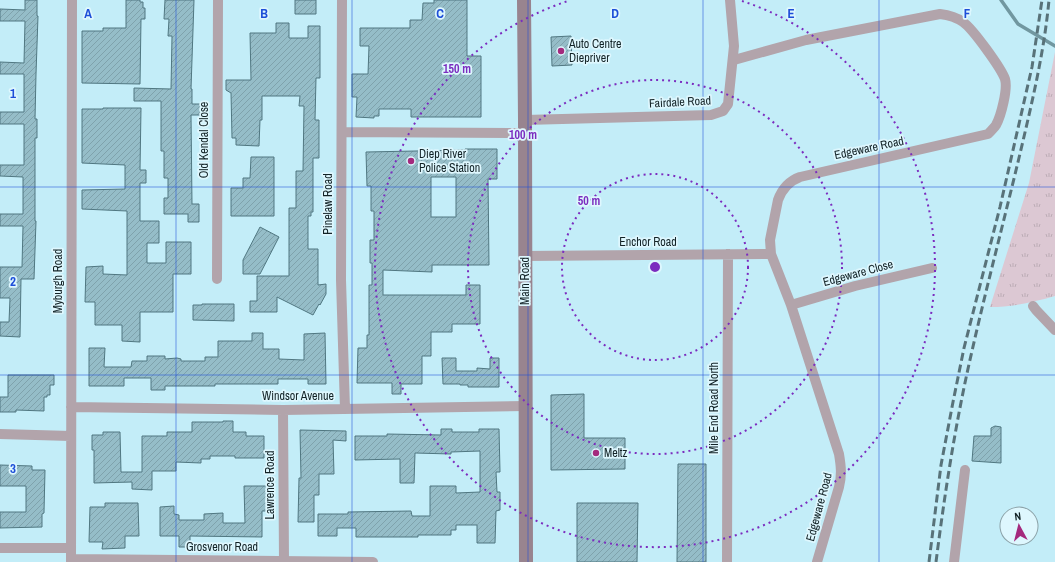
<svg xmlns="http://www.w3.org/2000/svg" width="1055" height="562" font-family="'Archivo Narrow',sans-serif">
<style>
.grass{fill:url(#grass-tufts)}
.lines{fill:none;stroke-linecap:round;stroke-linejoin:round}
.stream{stroke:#7197a0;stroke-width:3.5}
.building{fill:url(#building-hatch);stroke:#507781;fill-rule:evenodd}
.street{stroke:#b2a4ab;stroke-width:10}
.secondary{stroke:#98848f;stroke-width:14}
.rail{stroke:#587279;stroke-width:3;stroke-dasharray:8 4;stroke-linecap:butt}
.grid{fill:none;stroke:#1d4ed8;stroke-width:1;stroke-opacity:0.55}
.ring{fill:none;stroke:#7b2cbf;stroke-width:2;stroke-dasharray:2 4}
.poi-dot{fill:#a4297d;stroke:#def7fe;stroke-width:1.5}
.labels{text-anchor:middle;stroke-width:3.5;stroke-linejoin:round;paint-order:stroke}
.poi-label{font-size:12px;fill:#122226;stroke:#def7fe;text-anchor:start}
.street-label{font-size:12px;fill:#122226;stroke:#def7fe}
.grid-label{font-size:13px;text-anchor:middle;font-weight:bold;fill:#1d4ed8;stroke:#def7fe;stroke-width:3.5;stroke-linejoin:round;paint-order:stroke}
.centre{fill:#7b2cbf;stroke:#def7fe;stroke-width:2}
.ring-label{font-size:12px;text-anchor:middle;font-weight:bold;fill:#7b2cbf;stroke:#def7fe;stroke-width:3.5;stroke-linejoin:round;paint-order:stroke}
</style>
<defs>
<pattern id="grass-tufts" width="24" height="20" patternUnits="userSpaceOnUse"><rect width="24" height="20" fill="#dcc8d3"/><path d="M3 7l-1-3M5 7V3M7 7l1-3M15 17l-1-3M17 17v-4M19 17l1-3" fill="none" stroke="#bcacb5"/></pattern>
<pattern id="building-hatch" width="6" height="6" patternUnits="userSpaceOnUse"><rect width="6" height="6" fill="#95bdc8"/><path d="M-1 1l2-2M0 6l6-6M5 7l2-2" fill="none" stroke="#7fa2ac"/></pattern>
</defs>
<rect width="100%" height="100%" fill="#c3edf8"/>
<!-- grass -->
<path class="grass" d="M1055 52V296C1034 302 1013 307 990 307L1029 183Z"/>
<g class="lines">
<!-- stream -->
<path class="stream" d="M1001 0 1018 24 1055 46"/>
</g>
<!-- building -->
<path class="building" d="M25 0H37V16H38L36 74 35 119H37V138H35V221H36L34 279H21L20 337 0 336V322H9L10 298H0V267H22L23 226H0V214H23V177L0 176V165H24V124H0V112H24V74H0V62L24 63 25 21H0V9L25 10Z
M126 0H140V2H143V8H145V19H141L140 84 82 83V31H103V28H126Z
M165 0H194L191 89H192V104H203V115H191L192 204H199V222H188V214H164V198H168V178H164V151H161V101H134V88L171 89 172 36H168L169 19H164Z
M295 0H316V14H295Z
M434 0H467V56H481V117H411V109H379V116H374V118L356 117 357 97H352V74H368L369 46H360V28H410V20H422L423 3H434Z
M276 23H289V38H308V26H320V78H316L315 120H319V158H313V212H311V216H308V249H318V285L326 284V294L320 305 319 304 313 315 277 297V312H250V301H257V276H289V208H296V171H303L304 106H299L300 96H262V120H260L259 146 236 145V138H232L231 93 226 90V80H251L250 33H276Z
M571 36 572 65 552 66 551 37Z
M103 108H141L140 170H146V183H140V221H159V243H147V263H166V242H191V274H173V312H140V342L122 341V325H95V302H85L86 267 103 266V274L127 275V211L82 209V190L125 189V165L82 163V109H103Z
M465 149H497V179H488L489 265H432V272L383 270V295H466V285H480V324H452V332H431V356H422V384H401V394H392V383H357L358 348H367V335H369V285H372V263H370V240H374V211H371V186H367L366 152 465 150ZM431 177H456V217H431Z
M251 157H274V216H231V188H243V178H250Z
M260 227 279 237 260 274H243V260Z
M202 304H234V321L193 320V305H202Z
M252 333H263V349H279V359L304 360V334L325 333 326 384H308V379H278V384H215V386H165V390H151V378H124V386H89V348H105L104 367H131L132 361H147V356H165V359L177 358 181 359V361H205V357H218V341H252Z
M442 358H456V371H477V368L490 369V358H499V387H468V385H460V384H443Z
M8 375H54V385H50V395H47V397H44V411L16 410V412H0V397H8Z
M584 394V438H625V469L551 470V395Z
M223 421H233V432H246V436H264V458H235V456H210V459H201V463L176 462V471H152V490L132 489V482L94 483V450H92V435H103V432H120L121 472H142V436H167V432H192V422H223Z
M995 426 1001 427V463L972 461 974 436H991V428Z
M441 429H452V432H479V429H499L500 472H496L497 492H500V510L496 511 495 543H477V525H456V530H451V535H418V537H356V528H337V536H318V514H348V512L411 511 412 516H430V486H456V493L480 492V451L451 452V454L415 453 414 483H400V459L355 460V436H387V434L441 435Z
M300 430 346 431V441L333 440 334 474H319V495H314V522H298L299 478H301Z
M678 464H706V562H677Z
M0 465 32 466V470H45L44 513 42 514V527L0 528V512H26V486H0Z
M244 486H272V511H262V537L190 536V547H179V536H160V507L174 506V514L179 515V520H204V514L223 513V523H245Z
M105 503H138L139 536H125V548L102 549 103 542H89L90 507H105Z
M577 503H638L637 562H577Z"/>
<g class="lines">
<!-- street -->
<path class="street" d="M342 0 341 280 345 409
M734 60 806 40 940 14C948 15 956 17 963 22 973 29 1001 68 1005 79 1008 89 1001 116 996 125 994 128 991 131 988 134L800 177C789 181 782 189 778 200L770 240 771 254 791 305 839 454C841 466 842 475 839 487L817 562
M525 120 711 115 723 111 728 104 734 46 730 0
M342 132 525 133
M525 256 771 254
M217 279 218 0
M791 305 855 286 932 268
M1033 306 1036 310 1055 330
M71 407 283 410 526 406
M283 410 284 561
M0 434 71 436
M0 548H71
M71 559 373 562
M71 562 72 0
M727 562 728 254
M954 562 965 470"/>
<!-- secondary -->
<path class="secondary" d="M524 0 525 120 526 562"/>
<!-- rail -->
<path class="rail" d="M929 562 941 465 953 402 964 348 1000 207 1032 67 1042 0
M936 562C945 491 956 420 972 351 989 276 1009 202 1026 128 1036 85 1045 43 1049 0"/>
</g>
<!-- grid -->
<path class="grid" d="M176 0V562M352 0V562M528 0V562M703 0V562M879 0V562M0 187H1055M0 375H1055"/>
<!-- distance rings -->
<g class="ring">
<circle cx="655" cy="267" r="93"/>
<circle cx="655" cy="267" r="187"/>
<path d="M742 1A280 280 0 1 1 568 1"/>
</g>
<!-- markers -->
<g class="poi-dot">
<circle cx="561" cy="51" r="4"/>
<circle cx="411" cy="161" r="4"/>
<circle cx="596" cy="453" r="4"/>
</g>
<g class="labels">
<!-- poi labels -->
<g class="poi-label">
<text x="569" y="48">Auto Centre<tspan x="569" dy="14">Diepriver</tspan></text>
<text x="419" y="158">Diep River<tspan x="419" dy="14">Police Station</tspan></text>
<text x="604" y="457">Meltz</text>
</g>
<!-- street labels -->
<g class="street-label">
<text transform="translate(680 102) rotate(-3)" y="4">Fairdale Road</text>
<text transform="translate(204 140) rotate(-90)" y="4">Old Kendal Close</text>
<text transform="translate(869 148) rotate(-12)" y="4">Edgeware Road</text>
<text transform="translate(328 204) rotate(-90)" y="4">Pinelaw Road</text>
<text x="648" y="246">Enchor Road</text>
<text transform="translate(858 273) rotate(-15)" y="4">Edgeware Close</text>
<text transform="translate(58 281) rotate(-90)" y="4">Myburgh Road</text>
<text transform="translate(525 281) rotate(-90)" y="4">Main Road</text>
<text x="298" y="400">Windsor Avenue</text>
<text transform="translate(714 408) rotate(-90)" y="4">Mile End Road North</text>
<text transform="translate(270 485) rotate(-90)" y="4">Lawrence Road</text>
<text transform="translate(819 507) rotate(-75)" y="4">Edgeware Road</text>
<text x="222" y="551">Grosvenor Road</text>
</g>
</g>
<g class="grid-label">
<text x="88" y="18">A</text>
<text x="264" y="18">B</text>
<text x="440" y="18">C</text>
<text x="615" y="18">D</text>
<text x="791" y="18">E</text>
<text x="967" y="18">F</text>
<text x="13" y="98">1</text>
<text x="13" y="286">2</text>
<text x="13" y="473">3</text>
</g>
<circle cx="655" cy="267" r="6" class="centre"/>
<g class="ring-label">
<text x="457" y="73">150 m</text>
<text x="523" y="139">100 m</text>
<text x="589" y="205">50 m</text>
</g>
<!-- north arrow -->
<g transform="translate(1019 526) rotate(353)"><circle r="19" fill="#def7fe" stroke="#8ca2a8"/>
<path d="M0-3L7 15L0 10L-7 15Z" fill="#a4297d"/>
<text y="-6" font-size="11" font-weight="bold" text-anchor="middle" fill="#122226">N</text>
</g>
</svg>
